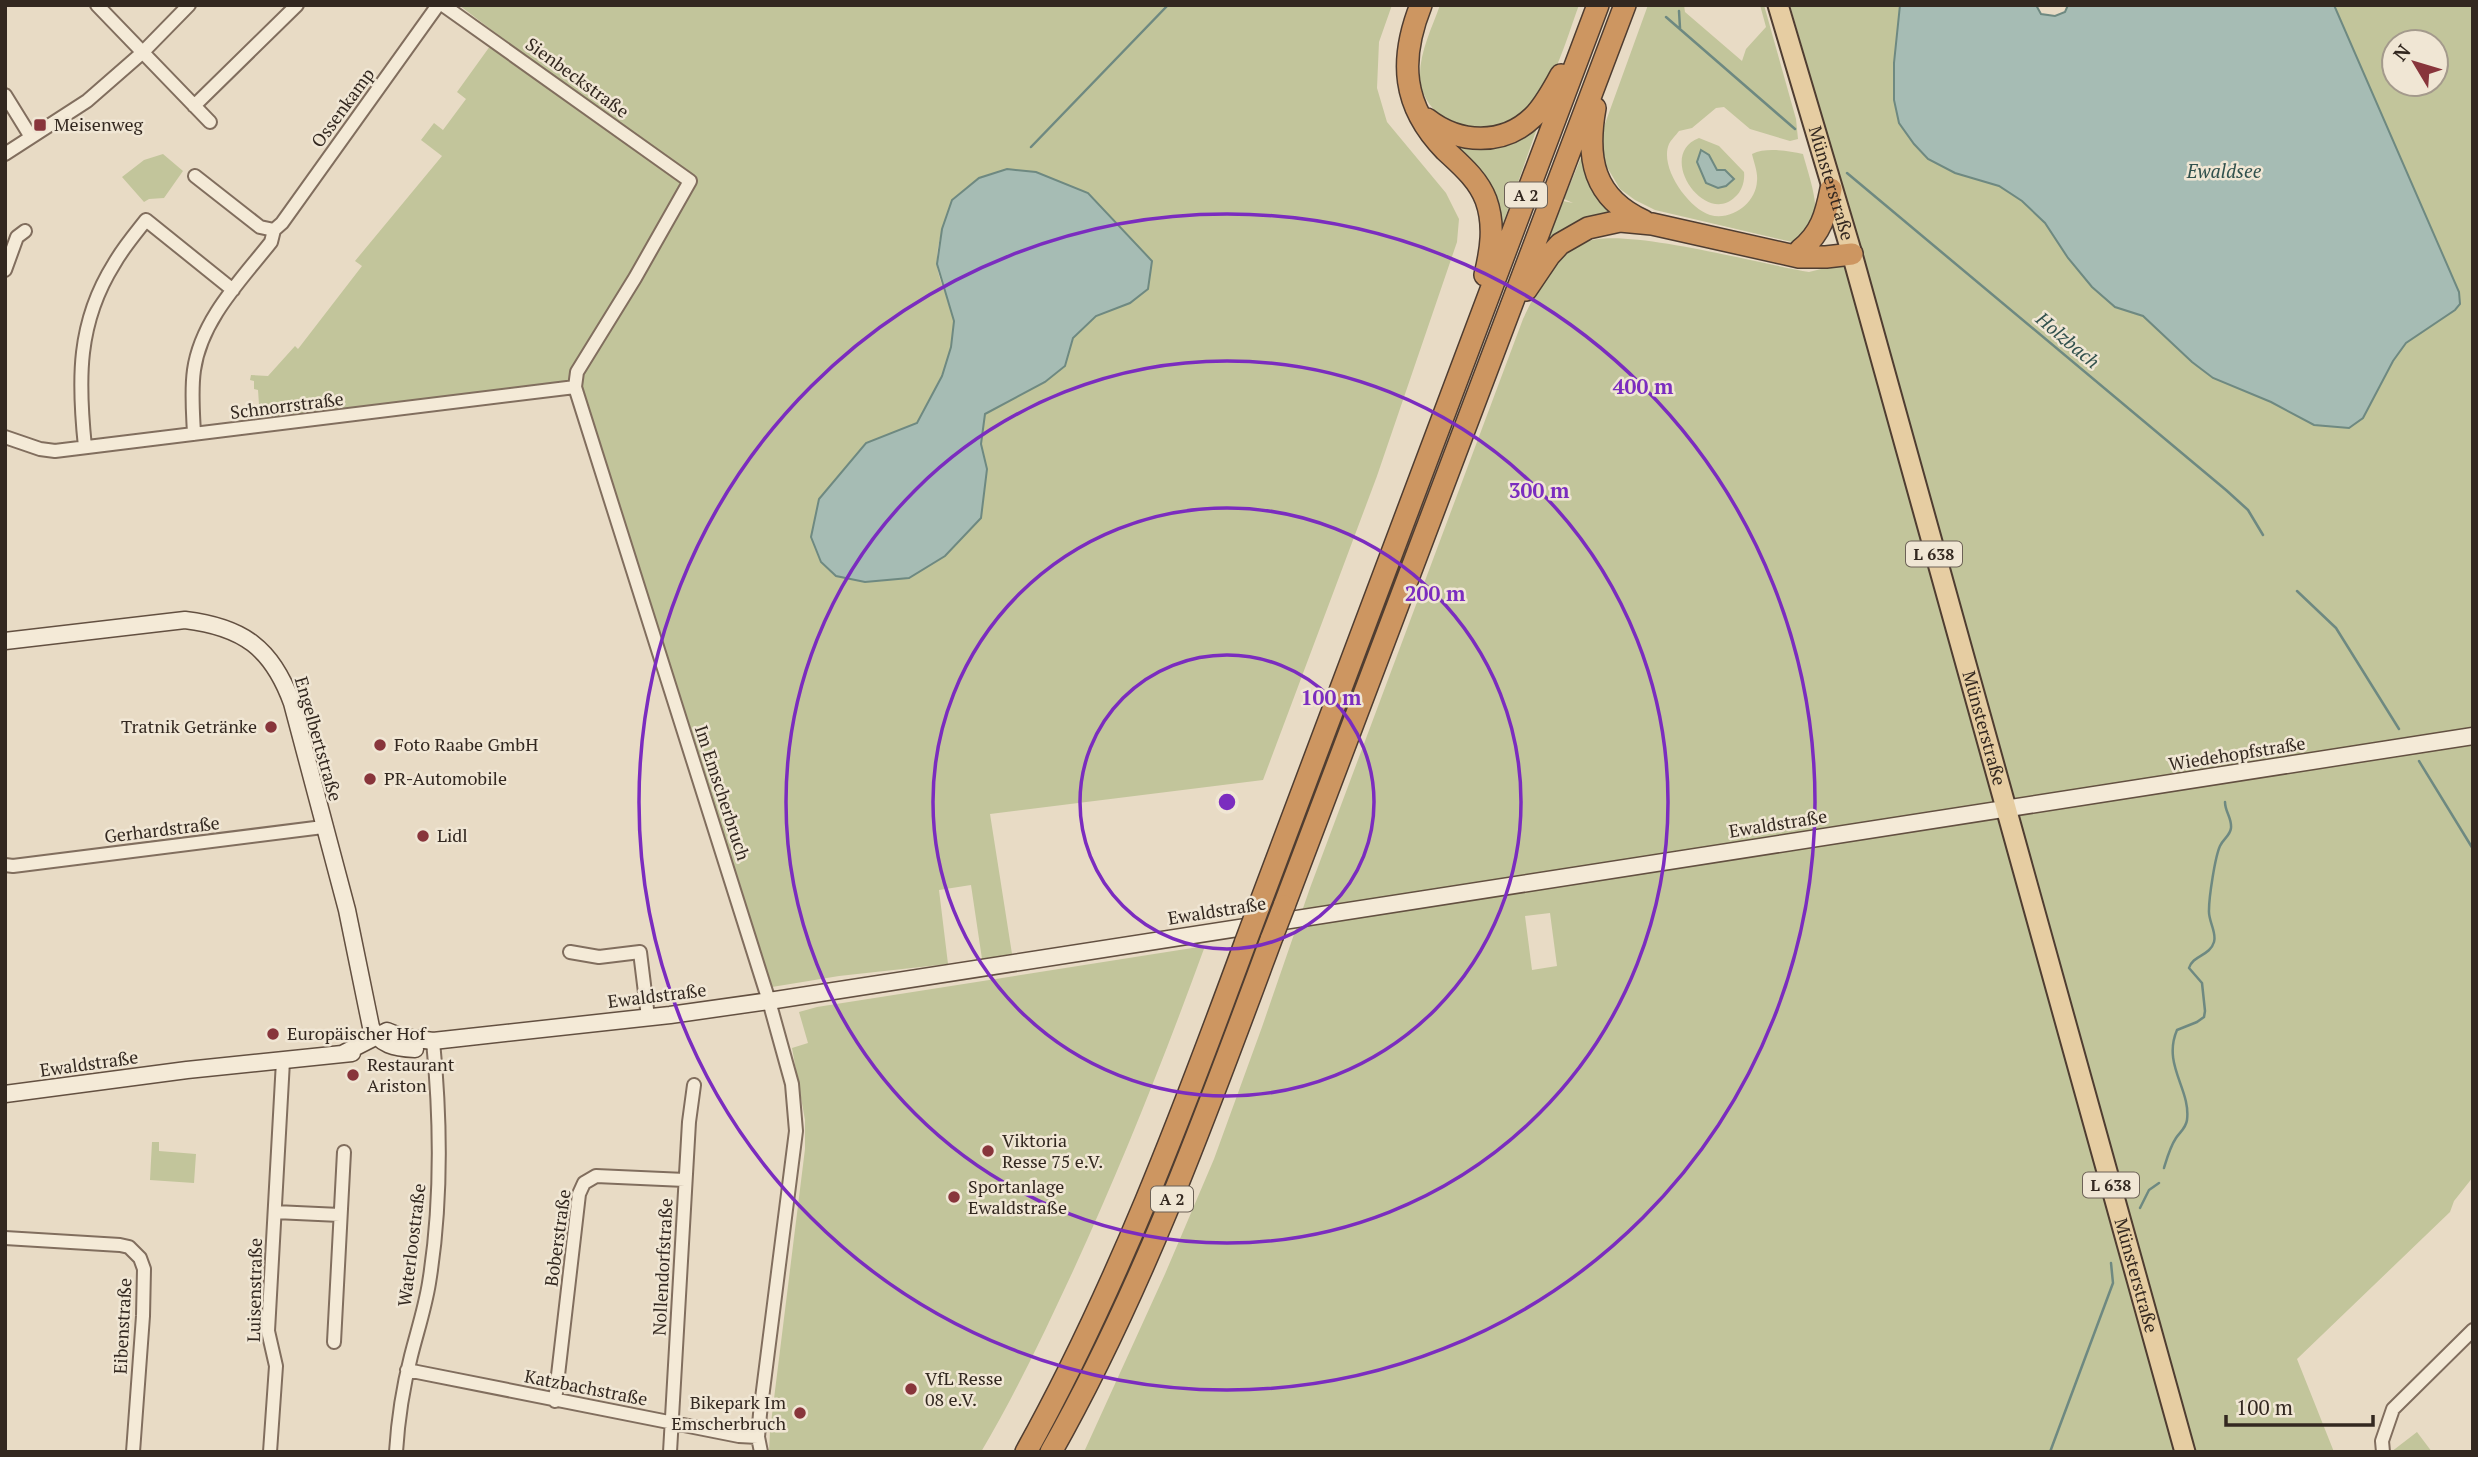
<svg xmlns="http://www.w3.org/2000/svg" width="2478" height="1457" font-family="'PT Serif',serif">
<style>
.green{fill:#c2c59b;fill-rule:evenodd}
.water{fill:#a6bcb4;stroke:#6e8981;stroke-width:2}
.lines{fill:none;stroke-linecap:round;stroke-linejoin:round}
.stream{stroke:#6e8981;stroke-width:2.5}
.street-casing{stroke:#816e5e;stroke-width:16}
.secondary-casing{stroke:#635041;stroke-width:19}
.primary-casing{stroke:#4f3d31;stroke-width:23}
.highway-casing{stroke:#4f3d31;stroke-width:24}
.street{stroke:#f4ead7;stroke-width:12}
.secondary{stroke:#f4ead7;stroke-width:16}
.primary{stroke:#e6cda2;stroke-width:19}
.highway{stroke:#cd9661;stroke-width:21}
.highway-bridge-casing{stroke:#4f3d31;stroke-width:24;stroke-linecap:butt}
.highway-bridge{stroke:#cd9661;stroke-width:21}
.ring{fill:none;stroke:#7b2cbf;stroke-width:3.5}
.poi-dot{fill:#88353b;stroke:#f0e6d4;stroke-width:2.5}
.labels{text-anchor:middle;stroke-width:5;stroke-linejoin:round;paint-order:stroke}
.shield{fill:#f0e6d4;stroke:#6c6156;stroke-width:2}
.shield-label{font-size:16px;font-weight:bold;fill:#332820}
.street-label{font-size:18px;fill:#332820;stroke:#f0e6d4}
.poi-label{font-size:18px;fill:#332820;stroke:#f0e6d4;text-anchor:start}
.water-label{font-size:19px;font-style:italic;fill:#31514d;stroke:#f0e6d4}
.centre{fill:#7b2cbf;stroke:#f0e6d4;stroke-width:3.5}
.ring-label{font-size:21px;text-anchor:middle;font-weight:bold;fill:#7b2cbf;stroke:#f0e6d4;stroke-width:5;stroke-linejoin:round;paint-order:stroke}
</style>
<rect width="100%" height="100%" fill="#e8dbc5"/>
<!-- green -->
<path class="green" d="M459 5H1392L1379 42 1377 88 1387 122 1446 193 1459 219 1457 242 1377 476 1263 780 990 814 1012 954 982 959 971 885 939 890 948 964 839 976 772 987 580 383 260 419 258 390 254 389V381L250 380 251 375 268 376 295 346 298 349 362 266 355 261 442 156 421 140 434 123 443 130 466 99 457 92 498 35ZM1036 172 1088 193 1129 238 1130 303 1096 316 1073 338 1065 366 1045 382 984 414 981 444 987 469 981 518 866 443 917 423C932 392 956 358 954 321 952 302 938 283 937 264 936 243 946 219 952 200Z
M1440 5H1579C1566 40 1551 97 1521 119 1485 144 1423 124 1420 78 1419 53 1432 28 1440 5Z
M1648 5H1684L1685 12 1742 61 1746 49 1766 27 1760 5H1764L1796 119 1798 139 1790 141 1750 129 1724 107 1716 108 1692 128 1679 131C1676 135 1671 140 1669 144 1659 167 1688 208 1710 215 1732 221 1756 203 1757 181 1758 172 1754 163 1752 154 1767 147 1787 151 1803 154 1807 170 1821 207 1813 222 1808 231 1800 236 1792 242L1655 210 1635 200 1620 189 1604 162 1602 132Z
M1790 5H1900L1894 63V100L1899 123 1914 144 1955 173 1999 186 2022 201 2045 223 2068 258 2092 287 2115 307 2143 316 2192 362 2213 378 2271 402 2314 425 2363 418 2393 361 2406 343 2455 310 2460 304 2459 292 2334 5H2473V1177L2454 1201 2450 1212 2297 1359 2334 1452H1084L1165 1274 1214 1159 1262 1027 1310 888 1523 319C1538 287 1553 257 1586 242 1622 226 1764 265 1809 272L1833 266 1860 251ZM2394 42H2436V84H2394ZM1550 913 1557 966 1532 970 1525 916Z
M1541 117 1516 188 1507 185 1515 190 1498 237 1443 133 1453 138Z
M1699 138 1719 146 1744 172C1745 181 1742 191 1735 197 1705 227 1655 155 1699 138Z
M1585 148 1623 214 1543 254 1563 201 1573 203 1564 199Z
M163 154 183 171 164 198 149 199 144 202 122 177 144 160Z
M1205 946C1165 1056 1122 1164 1073 1271 1044 1333 1016 1393 981 1452H769L770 1431 805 1149V1120L792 1048 808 1043 799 1012 817 1007Z
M152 1142H159V1151L196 1154 194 1183 150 1180Z
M2417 1432 2432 1452H2391Z"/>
<!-- water -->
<path class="water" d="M1900 5H2036L2041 14 2055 16 2065 12 2068 5H2334L2459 292 2460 304 2455 310 2406 343 2393 361 2363 418 2349 428 2314 425 2271 402 2213 378 2192 362 2143 316 2115 307 2092 287 2068 258 2045 223 2022 201 1999 186 1955 173 1928 159 1914 144 1899 123 1894 100V63Z
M1701 150 1709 155 1717 170H1725L1734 179 1726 186 1718 188 1706 183 1697 162Z
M1007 169 1036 172 1088 193 1152 261 1148 289 1130 303 1096 316 1073 338 1065 366 1045 382 985 414 981 444 987 469 981 518 945 556 909 578 865 582 836 576 821 562 811 537 819 499 866 443 917 423 942 376 951 347 954 321 937 264 942 229 952 200 979 178Z"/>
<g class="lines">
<!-- stream -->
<path class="stream" d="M1679 11 1680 28
M1666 17 1795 129
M1031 147 1168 5
M1847 173 2226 490 2248 510 2263 535
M2297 591 2336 628 2399 729
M2419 761 2473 849
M2164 1168C2167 1158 2170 1147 2176 1138 2180 1132 2186 1128 2187 1120 2191 1089 2162 1065 2177 1030L2197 1022 2204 1017 2205 1011 2202 983 2189 968C2193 955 2210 956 2214 942 2217 932 2208 921 2209 910 2209 897 2215 857 2220 846 2223 839 2230 836 2231 828 2232 818 2225 812 2225 802
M2140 1208 2149 1190 2159 1183
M2050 1452 2113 1283 2111 1263"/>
<defs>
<path id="street" d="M97 5 210 122
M443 5 690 181 635 278 577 372 575 387 769 1001 792 1084 796 1131 760 1414 758 1437 761 1452
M5 95 31 137
M194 106 297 5
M5 154 87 101 142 53 189 5
M195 176 260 227 274 230
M5 270 17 237 25 231
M194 434C193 412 191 391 194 370 201 320 241 280 271 242L274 230 282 223 438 5
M5 437 40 449 55 451 575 387
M85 447C78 380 77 323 114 264 123 248 135 234 146 220L233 290
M5 865 13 866 323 827
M570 952 599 957 640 952 648 1017
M275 1212 340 1215
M5 1238 120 1245 129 1247 140 1258 144 1269 143 1316 133 1452
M334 1342 344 1152
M407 1370 739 1436 758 1437
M555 1401 579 1194 584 1183 596 1176 685 1180
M270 1452 276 1366 268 1331 283 1061
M396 1452C398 1420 403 1387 411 1356 417 1332 425 1308 429 1283 442 1203 441 1122 433 1041
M670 1452 689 1122 694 1085
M2383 1452 2382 1441 2393 1409 2473 1330"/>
<path id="secondary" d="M5 641 185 620C243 627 272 648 292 703L347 910 371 1027C379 1045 395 1048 415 1049
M344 1053 387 1031 402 1037 433 1041 670 1015 769 1001 2473 736
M5 1094 187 1070 352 1053"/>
<g id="primary">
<path id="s1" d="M1778 5 1852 254 2185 1452"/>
</g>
<path id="highway" d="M1421 5C1399 60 1402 106 1445 150 1461 165 1478 179 1486 200 1495 225 1491 250 1485 275
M1595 108C1586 158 1593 198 1644 221
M1427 119C1459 144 1503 146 1533 117 1545 105 1553 89 1561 75
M1800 250C1821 234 1826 214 1831 189
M1526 290 1549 256 1560 244 1588 228 1620 221 1652 224 1799 257H1826L1852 254
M1284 906 1625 5
M1258 909 1598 5
M1026 1452C1116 1290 1182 1115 1246 941
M1051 1452C1143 1289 1207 1112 1272 937"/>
</defs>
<!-- street casing -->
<use href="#street" class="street-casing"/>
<!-- secondary casing -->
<use href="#secondary" class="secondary-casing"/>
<!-- primary casing -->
<use href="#primary" class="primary-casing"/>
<!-- highway casing -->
<use href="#highway" class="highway-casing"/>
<!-- street -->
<use href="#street" class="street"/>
<!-- secondary -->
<use href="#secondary" class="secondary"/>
<!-- primary -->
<use href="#primary" class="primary"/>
<!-- highway -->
<use href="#highway" class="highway"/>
<defs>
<path id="highway-bridge" d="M1272 937 1284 906
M1246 941 1258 909"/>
</defs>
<!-- highway-bridge casing -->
<use href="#highway-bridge" class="highway-bridge-casing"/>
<!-- highway-bridge -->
<use href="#highway-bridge" class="highway-bridge"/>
</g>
<!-- distance rings -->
<g class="ring">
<circle cx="1227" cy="802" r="147"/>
<circle cx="1227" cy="802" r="294"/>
<circle cx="1227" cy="802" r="441"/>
<circle cx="1227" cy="802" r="588"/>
</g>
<!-- markers -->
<g class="poi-dot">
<rect x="33" y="118" width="14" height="14" rx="3.5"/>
<circle cx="271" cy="727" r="7"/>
<circle cx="380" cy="745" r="7"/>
<circle cx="370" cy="779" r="7"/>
<circle cx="423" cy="836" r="7"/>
<circle cx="273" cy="1034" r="7"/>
<circle cx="353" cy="1075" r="7"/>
<circle cx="988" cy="1151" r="7"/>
<circle cx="954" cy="1197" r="7"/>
<circle cx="911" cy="1389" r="7"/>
<circle cx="800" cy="1413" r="7"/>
</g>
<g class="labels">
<!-- shield labels -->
<g class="shield">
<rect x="1505" y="182.5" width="42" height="25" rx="5"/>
<rect x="1906" y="541.5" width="56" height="25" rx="5"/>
<rect x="2083" y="1172.5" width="56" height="25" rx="5"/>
<rect x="1151" y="1186.5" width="42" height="25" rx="5"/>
</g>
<g class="shield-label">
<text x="1526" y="201">A 2</text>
<text x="1934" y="560">L 638</text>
<text x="2111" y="1191">L 638</text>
<text x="1172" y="1205">A 2</text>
</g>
<!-- street labels -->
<g class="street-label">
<text transform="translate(577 78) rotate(36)" y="6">Sienbeckstraße</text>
<text transform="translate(343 108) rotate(-54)" y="6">Ossenkamp</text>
<text dy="6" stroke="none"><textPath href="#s1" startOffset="186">Münsterstraße</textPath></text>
<text transform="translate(287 406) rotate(-7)" y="6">Schnorrstraße</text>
<text dy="6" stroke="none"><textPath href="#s1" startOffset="752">Münsterstraße</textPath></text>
<text transform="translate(318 739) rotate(74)" y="6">Engelbertstraße</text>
<text transform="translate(2237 754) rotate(-9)" y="6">Wiedehopfstraße</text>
<text transform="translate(722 793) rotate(72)" y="6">Im Emscherbruch</text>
<text transform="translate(1778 824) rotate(-9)" y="6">Ewaldstraße</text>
<text transform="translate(162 830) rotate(-7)" y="6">Gerhardstraße</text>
<text transform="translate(1217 911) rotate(-9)" y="6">Ewaldstraße</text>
<text transform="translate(657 996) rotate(-7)" y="6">Ewaldstraße</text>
<text transform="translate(89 1064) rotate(-8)" y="6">Ewaldstraße</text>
<text transform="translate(558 1238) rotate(-82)" y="6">Boberstraße</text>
<text transform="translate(412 1245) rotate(-83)" y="6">Waterloostraße</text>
<text transform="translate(663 1267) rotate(-87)" y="6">Nollendorfstraße</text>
<text dy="6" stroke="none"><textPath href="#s1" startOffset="1320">Münsterstraße</textPath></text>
<text transform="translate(255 1290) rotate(-89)" y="6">Luisenstraße</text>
<text transform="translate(123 1326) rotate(-87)" y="6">Eibenstraße</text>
<text transform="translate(586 1388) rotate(11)" y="6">Katzbachstraße</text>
</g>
<!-- poi labels -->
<g class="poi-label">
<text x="54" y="131">Meisenweg</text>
<text x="257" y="733" text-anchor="end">Tratnik Getränke</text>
<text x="394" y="751">Foto Raabe GmbH</text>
<text x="384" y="785">PR-Automobile</text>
<text x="437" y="842">Lidl</text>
<text x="287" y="1040">Europäischer Hof</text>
<text x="367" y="1071">Restaurant<tspan x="367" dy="21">Ariston</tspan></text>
<text x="1002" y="1147">Viktoria<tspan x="1002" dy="21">Resse 75 e.V.</tspan></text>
<text x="968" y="1193">Sportanlage<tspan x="968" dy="21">Ewaldstraße</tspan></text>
<text x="925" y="1385">VfL Resse<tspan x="925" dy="21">08 e.V.</tspan></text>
<text x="786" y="1409" text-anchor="end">Bikepark Im<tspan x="786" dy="21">Emscherbruch</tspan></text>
</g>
<!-- water labels -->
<g class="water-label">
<text x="2224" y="178">Ewaldsee</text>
<text transform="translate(2068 340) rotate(40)" y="7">Holzbach</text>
</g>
</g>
<circle cx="1227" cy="802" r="10" class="centre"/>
<g class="ring-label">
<text x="1643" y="394">400 m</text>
<text x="1539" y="498">300 m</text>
<text x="1435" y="601">200 m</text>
<text x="1331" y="705">100 m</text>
</g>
<!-- border -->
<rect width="2478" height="1457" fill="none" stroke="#332820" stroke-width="14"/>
<!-- north arrow -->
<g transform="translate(2415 63) rotate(308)"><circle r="33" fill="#f0e6d4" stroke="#a49a8c" stroke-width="2"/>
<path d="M0-5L12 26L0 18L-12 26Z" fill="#88353b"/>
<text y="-10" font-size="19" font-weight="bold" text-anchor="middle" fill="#332820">N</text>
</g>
<!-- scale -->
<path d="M2226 1415v10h147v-10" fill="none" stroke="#332820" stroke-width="3.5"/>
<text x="2236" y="1415" font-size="21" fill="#332820" stroke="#f0e6d4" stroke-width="5" paint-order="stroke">100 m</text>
</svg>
